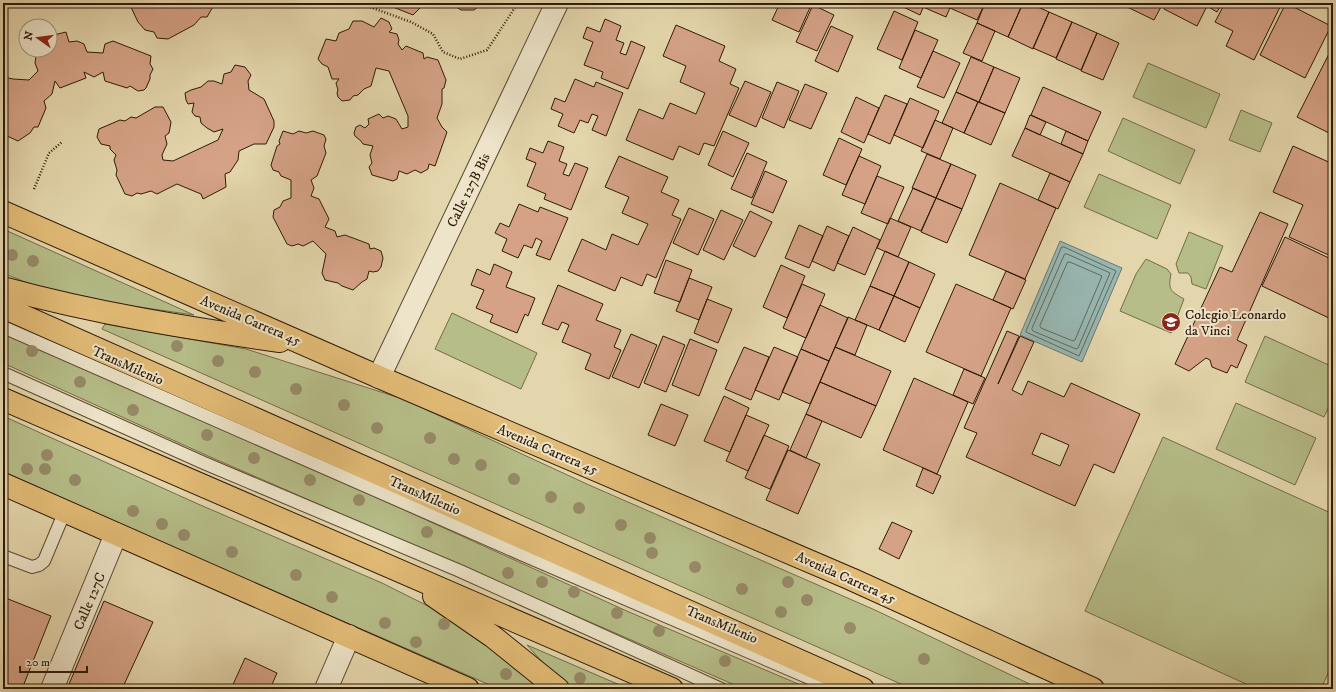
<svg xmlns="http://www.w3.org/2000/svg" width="1336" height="692" font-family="'IM FELL DW Pica',serif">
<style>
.green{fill:#b6bd88;stroke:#726c48}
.water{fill:#97b7b2;stroke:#6d786e}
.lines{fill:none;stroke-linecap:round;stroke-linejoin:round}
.shore{stroke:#62685d;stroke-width:1}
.building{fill:#d5a286;stroke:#2e1a08;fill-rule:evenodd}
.service-casing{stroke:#5c4931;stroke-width:14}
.minor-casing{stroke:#5c4931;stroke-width:24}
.trunk-casing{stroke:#2e1a08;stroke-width:24}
.path{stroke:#2e1a08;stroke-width:2.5;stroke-dasharray:1 2;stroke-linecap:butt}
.service{stroke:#ede4c9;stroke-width:12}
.minor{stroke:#ede4c9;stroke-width:22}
.trunk{stroke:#e2bb76;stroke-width:22}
.tree{fill:#968a67}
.labels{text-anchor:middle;stroke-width:4;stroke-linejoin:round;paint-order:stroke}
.street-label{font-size:14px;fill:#2e1a08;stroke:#ede4c9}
.poi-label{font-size:14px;fill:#2e1a08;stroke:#ede4c9;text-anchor:start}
</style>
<rect width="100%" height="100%" fill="#e4d6ac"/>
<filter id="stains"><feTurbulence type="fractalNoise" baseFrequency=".005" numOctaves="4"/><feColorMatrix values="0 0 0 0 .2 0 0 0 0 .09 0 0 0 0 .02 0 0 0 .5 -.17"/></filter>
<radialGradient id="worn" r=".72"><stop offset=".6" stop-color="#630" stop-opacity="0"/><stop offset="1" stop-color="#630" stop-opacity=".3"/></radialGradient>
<!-- green -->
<path class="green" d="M1148 63 1220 94 1206 128 1133 97Z
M1241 110 1272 123 1260 152 1229 140Z
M1123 118 1195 150 1180 184 1108 151Z
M1099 174 1171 205 1157 239 1084 207Z
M3 229 194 315 57 295 3 273Z
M1189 232 1223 246 1206 289 1192 284 1191 277 1188 273H1179L1176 264Z
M1146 259 1167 269 1171 274C1168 290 1170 291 1184 299L1171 333 1120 311 1136 274Z
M452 313 537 353 521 389 435 349Z
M105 324 246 349 403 399 589 485 875 610 1040 689H912L102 329Z
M3 333 334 478 629 612 810 689H744L208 456 3 363Z
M1265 336 1333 367V398L1324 417 1245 382Z
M1236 403 1316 438 1295 485 1216 449Z
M3 416 198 504 382 583 432 608 488 645 542 689H499L380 637 112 524 3 476Z
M1163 437 1333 514V662L1321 689H1257L1085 611Z
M527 645 629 689H571L559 681Z"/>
<!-- water -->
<path class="water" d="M1060 241 1122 268 1082 362 1020 335Z"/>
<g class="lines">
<!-- shore -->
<path class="shore" d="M1062 247H1064L1116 271 1079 356 1026 332Z
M1065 254H1067L1108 272 1110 273 1078 348 1076 349 1033 331 1032 329Z
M1068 262H1070L1102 276 1075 340 1073 341 1041 328 1040 326Z"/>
</g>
<!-- building -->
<path class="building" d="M129 3H215L207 17H201L194 25 168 39 157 38 154 32 145 30 138 22Z
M383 3H427L421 7 413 15Z
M450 3H483L474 10H461Z
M763 3H778L776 8Z
M780 3H812L799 32 772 20Z
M897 3H925L920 15 897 4Z
M925 3H952L946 17 923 7Z
M952 3H985L977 20 950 8Z
M985 3H1023L1008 37 977 23Z
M1023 3H1029L1049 12 1033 49 1008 37Z
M1119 3H1163L1154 20Z
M1167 3H1222L1217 12 1207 6 1197 26 1164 9Z
M1225 3H1282L1254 60 1226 46 1233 31 1215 22Z
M1286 3 1331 26 1305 78 1260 55Z
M813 5 834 15 817 51 796 42Z
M894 11 918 22 902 60 877 49Z
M1049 12 1072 22 1056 58 1033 48Z
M381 18 389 22 392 29 389 32 397 34 399 40 398 44 402 50 406 46 423 53 424 59 427 57 438 60 446 80 444 88 442 89V104L437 118 442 127 447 132 435 166 429 164 428 169 421 173 415 170 407 174 399 171 397 179 393 181 372 175 369 167 372 163 370 155 373 146 363 144 361 141 355 136 354 133 356 127 360 125 365 128 369 124 368 119 379 114 383 118 388 116 396 119 402 129 408 127V116L389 71 376 68 371 86 364 89 358 95 353 96 350 100 342 101 338 97 337 93 338 90 336 83 339 79H332L328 67 322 64 318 59 326 39 336 41 339 33 349 29 353 21H362L374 27Z
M605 19 621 26 616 40 624 43 620 53 626 55 631 41 645 47 628 89 601 78 603 72 584 65 593 42 583 38 587 27 600 32Z
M1072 22 1097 33 1081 70 1056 59Z
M977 23 995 31 982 61 963 53Z
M676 25 725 46 719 61 736 69 730 84 739 88 714 146 704 143 699 155 679 146 673 160 626 140 639 109 663 119 670 103 696 114 705 93 680 82 686 66 663 56Z
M831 26 853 36 838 72 815 61Z
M915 30 938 40 921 78 899 68Z
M66 32 69 42 77 41 84 44 87 52 103 53 105 44 113 41 151 56 150 64 153 69 150 75V79L146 88 144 90 138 91 130 86 127 88 105 81 103 72 94 77 84 72 86 78 60 88 55 81 52 94 44 101 46 108 38 127H34L30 133 18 141 7 136 3 127V80L8 78 13 79 29 80 38 71 35 63 36 56 43 50H50V36Z
M1097 33 1119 43 1103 80 1081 71Z
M1333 46V135L1297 117Z
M933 51 960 63 944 98 917 87Z
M971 57 994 67 979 102 956 92Z
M235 65 245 67 251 75 248 81 249 90 264 99 274 121V127L266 144H254L239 151 238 160 230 172 225 174 226 187 203 199 201 194 177 184 157 194 151 191 141 194 137 193 132 196 125 194 116 175 117 170 114 160 116 155 110 149V146L101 144 97 137 99 129 120 120 125 121 131 117 136 118 155 107H163L171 122 169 133 165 136 167 144 162 155 163 160 173 161 218 140 223 129 214 132 207 128 201 123 200 117 195 116 192 112 194 103 188 104 186 100 185 93 191 90 201 87 208 81H214L222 84 224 74 231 72Z
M994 67 1020 78 1005 113 979 102Z
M575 79 594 87 596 82 623 93 606 136 592 130 598 116 592 114 588 123 580 120 574 133 558 126 563 114 551 109 555 98 565 102Z
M745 81 771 92 756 127 729 115Z
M777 82 799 91 784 128 762 118Z
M805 84 827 93 811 129 789 120Z
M1043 87 1101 112 1088 141 1031 115Z
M956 92 978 102 964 133 942 123Z
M885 95 907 104 890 144 868 134Z
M856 97 879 108 864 143 841 132Z
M910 98 939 111 923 148 894 135Z
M978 102 1005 113 991 145 964 133Z
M1030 115 1046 122 1040 135 1025 128Z
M935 120 953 128 940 159 921 151Z
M1025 128 1083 154 1070 182 1012 156Z
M283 131 293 134 299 131 306 133 313 131 324 135 326 139 324 146 326 153 317 176 311 180 314 188 311 196 319 199 329 219 325 227 335 231 337 237 345 235 369 244 370 249 374 248 381 251 383 258 381 267 378 271 373 272 369 271 367 279 362 282 353 290 342 286 338 283 325 280 322 273 326 254 313 241 303 246 298 244 292 246 287 244 273 217 274 210 280 207 283 201 291 198V180L281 176 279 172 273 170 271 165 277 146 280 144 279 141Z
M723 131 749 143 733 177 708 165Z
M1066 131 1088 141 1083 154 1061 144Z
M839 138 862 149 846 185 823 175Z
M548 141 564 147 559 161 567 164 563 174 569 176 575 163 588 168 571 210 544 199 546 194 527 186 536 163 526 159 530 148 543 153Z
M1293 146 1333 164V257L1289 237 1303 205 1273 192Z
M747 153 767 162 752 198 731 189Z
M927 154 951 164 936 198 912 188Z
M619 156 668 177 661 192 679 200 672 215 681 219 656 278 647 274 642 286 621 277 615 291 568 271 582 239 606 250 612 234 638 245 648 224 622 213 629 197 605 187Z
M859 156 881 166 865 204 842 195Z
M951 164 976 175 962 209 936 198Z
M765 171 787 181 773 213 751 204Z
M1050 173 1070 182 1058 209 1038 200Z
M877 176 904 187 888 224 861 213Z
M1000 183 1056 208 1025 279 969 255Z
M913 188 936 198 921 231 898 221Z
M936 198 962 209 947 243 921 232Z
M519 204 538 212 540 207 568 218 550 260 536 255 542 241 536 238 532 248 524 245 518 258 502 251 507 239 495 233 500 223 509 227Z
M689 208 714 219 698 255 673 243Z
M721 210 743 220 724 260 703 250Z
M750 211 772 222 755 257 733 246Z
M1260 212 1288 224 1237 340 1247 345 1237 368 1231 365 1227 373 1212 367 1210 360 1206 358 1189 371 1175 364 1220 267 1232 272Z
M890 218 911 227 898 257 877 248Z
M799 225 823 236 809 268 785 258Z
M827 226 849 236 834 271 812 261Z
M853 227 880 240 865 275 837 263Z
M1285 237 1333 260V320L1262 286Z
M885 251 909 262 894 296 870 286Z
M666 260 692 270 680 302 654 293Z
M909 262 935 274 920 308 894 296Z
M494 264 512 272 506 287 535 298 528 316 525 314 517 333 490 322 493 315 476 308 484 290 471 285 477 269 490 275Z
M781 265 805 276 787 318 763 307Z
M1006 271 1026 280 1013 309 993 300Z
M689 278 712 287 699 320 676 311Z
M802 284 825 294 806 338 783 328Z
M956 284 1011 308 981 376 926 352Z
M558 285 603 304 596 320 621 330 614 347 621 350 609 379 585 369 591 354 562 342 569 325 562 322 558 330 542 324Z
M870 286 894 296 879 330 855 320Z
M894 296 920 308 905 342 879 330Z
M707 299 732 309 718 343 694 333Z
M820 305 848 318 829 361 801 349Z
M848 317 867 325 855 355 835 347Z
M1007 331 1019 336 998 384 1020 336 1034 342 1012 390 1022 395 1028 381 1064 397 1071 383 1140 414 1114 473 1094 464 1075 506 966 457 977 433 964 428ZM1041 433 1069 445 1060 466 1032 454Z
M631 334 657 345 639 388 612 377Z
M663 336 685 345 666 392 644 383Z
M690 339 717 350 699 396 672 385Z
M744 347 769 357 751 400 725 389Z
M774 347 798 357 779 400 755 390Z
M835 347 891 371 876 406 820 382Z
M801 349 829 361 810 404 782 392Z
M964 369 985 378 973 404 953 395Z
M914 378 968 402 937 474 883 450Z
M820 382 876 406 861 438 806 414Z
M724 396 749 408 730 452 704 441Z
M661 404 688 415 675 446 648 435Z
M806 414 822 421 806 458 790 450Z
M746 415 769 425 748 471 726 461Z
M764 435 789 446 770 489 745 478Z
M788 450 820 464 798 514 766 500Z
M923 468 941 476 933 494 916 486Z
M892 522 912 531 899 559 879 549Z
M3 597 51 616 22 689H3Z
M104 601 153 622 122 689H67Z
M245 658 277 673 270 689H231Z"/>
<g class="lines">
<defs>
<path id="service" d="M3 327 521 554 835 689
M3 373 204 463 460 571 721 689
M3 556 32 567 39 565 44 561 65 511"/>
<path id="minor" d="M379 377 557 3
M52 689 116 534
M326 689 349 636"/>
<path id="trunk" d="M3 212 379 377 851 579 1093 689
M3 288C94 313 187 328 280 341
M3 307 863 689
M3 399 672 689
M3 484 468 689
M434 596 492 636 558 689"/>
</defs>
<!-- service casing -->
<use href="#service" class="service-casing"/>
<!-- minor casing -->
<use href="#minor" class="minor-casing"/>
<!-- trunk casing -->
<use href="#trunk" class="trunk-casing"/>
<!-- path -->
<path class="path" d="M359 3 411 22 433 34 443 52 460 59 487 50 518 3
M34 189 49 153 62 142"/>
<!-- service -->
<use href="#service" class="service"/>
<!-- minor -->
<use href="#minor" class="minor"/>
<!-- trunk -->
<use href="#trunk" class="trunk"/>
</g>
<!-- trees -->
<g class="tree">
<circle cx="12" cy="255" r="6"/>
<circle cx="33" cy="261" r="6"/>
<circle cx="177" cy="346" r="6"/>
<circle cx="32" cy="351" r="6"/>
<circle cx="218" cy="361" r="6"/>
<circle cx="255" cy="372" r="6"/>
<circle cx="80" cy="382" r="6"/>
<circle cx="296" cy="389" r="6"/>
<circle cx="344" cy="405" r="6"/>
<circle cx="133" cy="410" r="6"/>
<circle cx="377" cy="428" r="6"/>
<circle cx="207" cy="435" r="6"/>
<circle cx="430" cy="438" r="6"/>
<circle cx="47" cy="455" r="6"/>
<circle cx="254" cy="458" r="6"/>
<circle cx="454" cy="459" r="6"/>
<circle cx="481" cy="465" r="6"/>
<circle cx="27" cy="469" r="6"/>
<circle cx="45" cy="469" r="6"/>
<circle cx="514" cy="479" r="6"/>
<circle cx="75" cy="480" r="6"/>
<circle cx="310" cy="480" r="6"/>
<circle cx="551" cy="497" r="6"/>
<circle cx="359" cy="500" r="6"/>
<circle cx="579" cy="508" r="6"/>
<circle cx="133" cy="511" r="6"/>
<circle cx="162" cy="524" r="6"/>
<circle cx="621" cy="525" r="6"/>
<circle cx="427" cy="532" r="6"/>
<circle cx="184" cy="535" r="6"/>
<circle cx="650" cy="538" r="6"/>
<circle cx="232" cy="552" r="6"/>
<circle cx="652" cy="553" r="6"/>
<circle cx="695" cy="567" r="6"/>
<circle cx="508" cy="573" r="6"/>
<circle cx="296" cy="575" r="6"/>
<circle cx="542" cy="582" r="6"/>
<circle cx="788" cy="582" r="6"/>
<circle cx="742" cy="589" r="6"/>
<circle cx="574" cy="592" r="6"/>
<circle cx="332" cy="597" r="6"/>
<circle cx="807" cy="600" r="6"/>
<circle cx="781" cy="612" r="6"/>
<circle cx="617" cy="613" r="6"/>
<circle cx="385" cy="623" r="6"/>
<circle cx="444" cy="624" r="6"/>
<circle cx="850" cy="628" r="6"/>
<circle cx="659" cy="631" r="6"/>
<circle cx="416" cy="642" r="6"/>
<circle cx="924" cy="659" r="6"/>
<circle cx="725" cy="661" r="6"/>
<circle cx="506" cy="674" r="6"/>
<circle cx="580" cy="678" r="6"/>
</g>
<!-- icons -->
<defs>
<symbol id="school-disc" viewBox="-11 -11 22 22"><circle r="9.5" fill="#8f2418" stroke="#ede4c9"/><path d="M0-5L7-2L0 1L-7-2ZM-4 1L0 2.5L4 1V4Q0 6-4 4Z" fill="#fff"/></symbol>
</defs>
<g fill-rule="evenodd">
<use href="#school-disc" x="1160" y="311" width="22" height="22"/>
</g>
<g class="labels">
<!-- street labels -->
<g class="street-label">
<text transform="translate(468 190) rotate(-64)" y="5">Calle 127B Bis</text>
<text transform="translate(251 320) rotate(23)" y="5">Avenida Carrera 45</text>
<text transform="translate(128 365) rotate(24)" y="5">TransMilenio</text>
<text transform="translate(548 449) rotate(23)" y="5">Avenida Carrera 45</text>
<text transform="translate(425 495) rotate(24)" y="5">TransMilenio</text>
<text transform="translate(846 577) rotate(24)" y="5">Avenida Carrera 45</text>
<text transform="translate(89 601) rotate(-67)" y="5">Calle 127C</text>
<text transform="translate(722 624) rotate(23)" y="5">TransMilenio</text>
</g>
<!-- poi labels -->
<g class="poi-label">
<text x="1185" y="319">Colegio Leonardo<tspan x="1185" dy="16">da Vinci</tspan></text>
</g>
</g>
<!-- margin -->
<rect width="1336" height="692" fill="none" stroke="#e4d6ac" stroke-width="16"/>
<rect x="4" y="4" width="1328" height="684" fill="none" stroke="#2e1a08" stroke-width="2"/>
<rect x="8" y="8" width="1320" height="676" fill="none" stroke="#2e1a08"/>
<!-- north arrow -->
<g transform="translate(38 38) rotate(284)"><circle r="19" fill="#ede4c9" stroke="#a1937c"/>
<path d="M0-3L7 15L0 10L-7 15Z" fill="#8f2418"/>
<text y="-6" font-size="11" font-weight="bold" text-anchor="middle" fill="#2e1a08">N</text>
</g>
<!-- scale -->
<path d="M20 666v6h67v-6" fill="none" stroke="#2e1a08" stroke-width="2"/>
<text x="26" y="666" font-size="12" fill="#2e1a08" stroke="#ede4c9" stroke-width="3" paint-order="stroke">20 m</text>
<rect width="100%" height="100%" filter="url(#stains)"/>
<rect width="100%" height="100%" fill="url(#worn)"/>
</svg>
